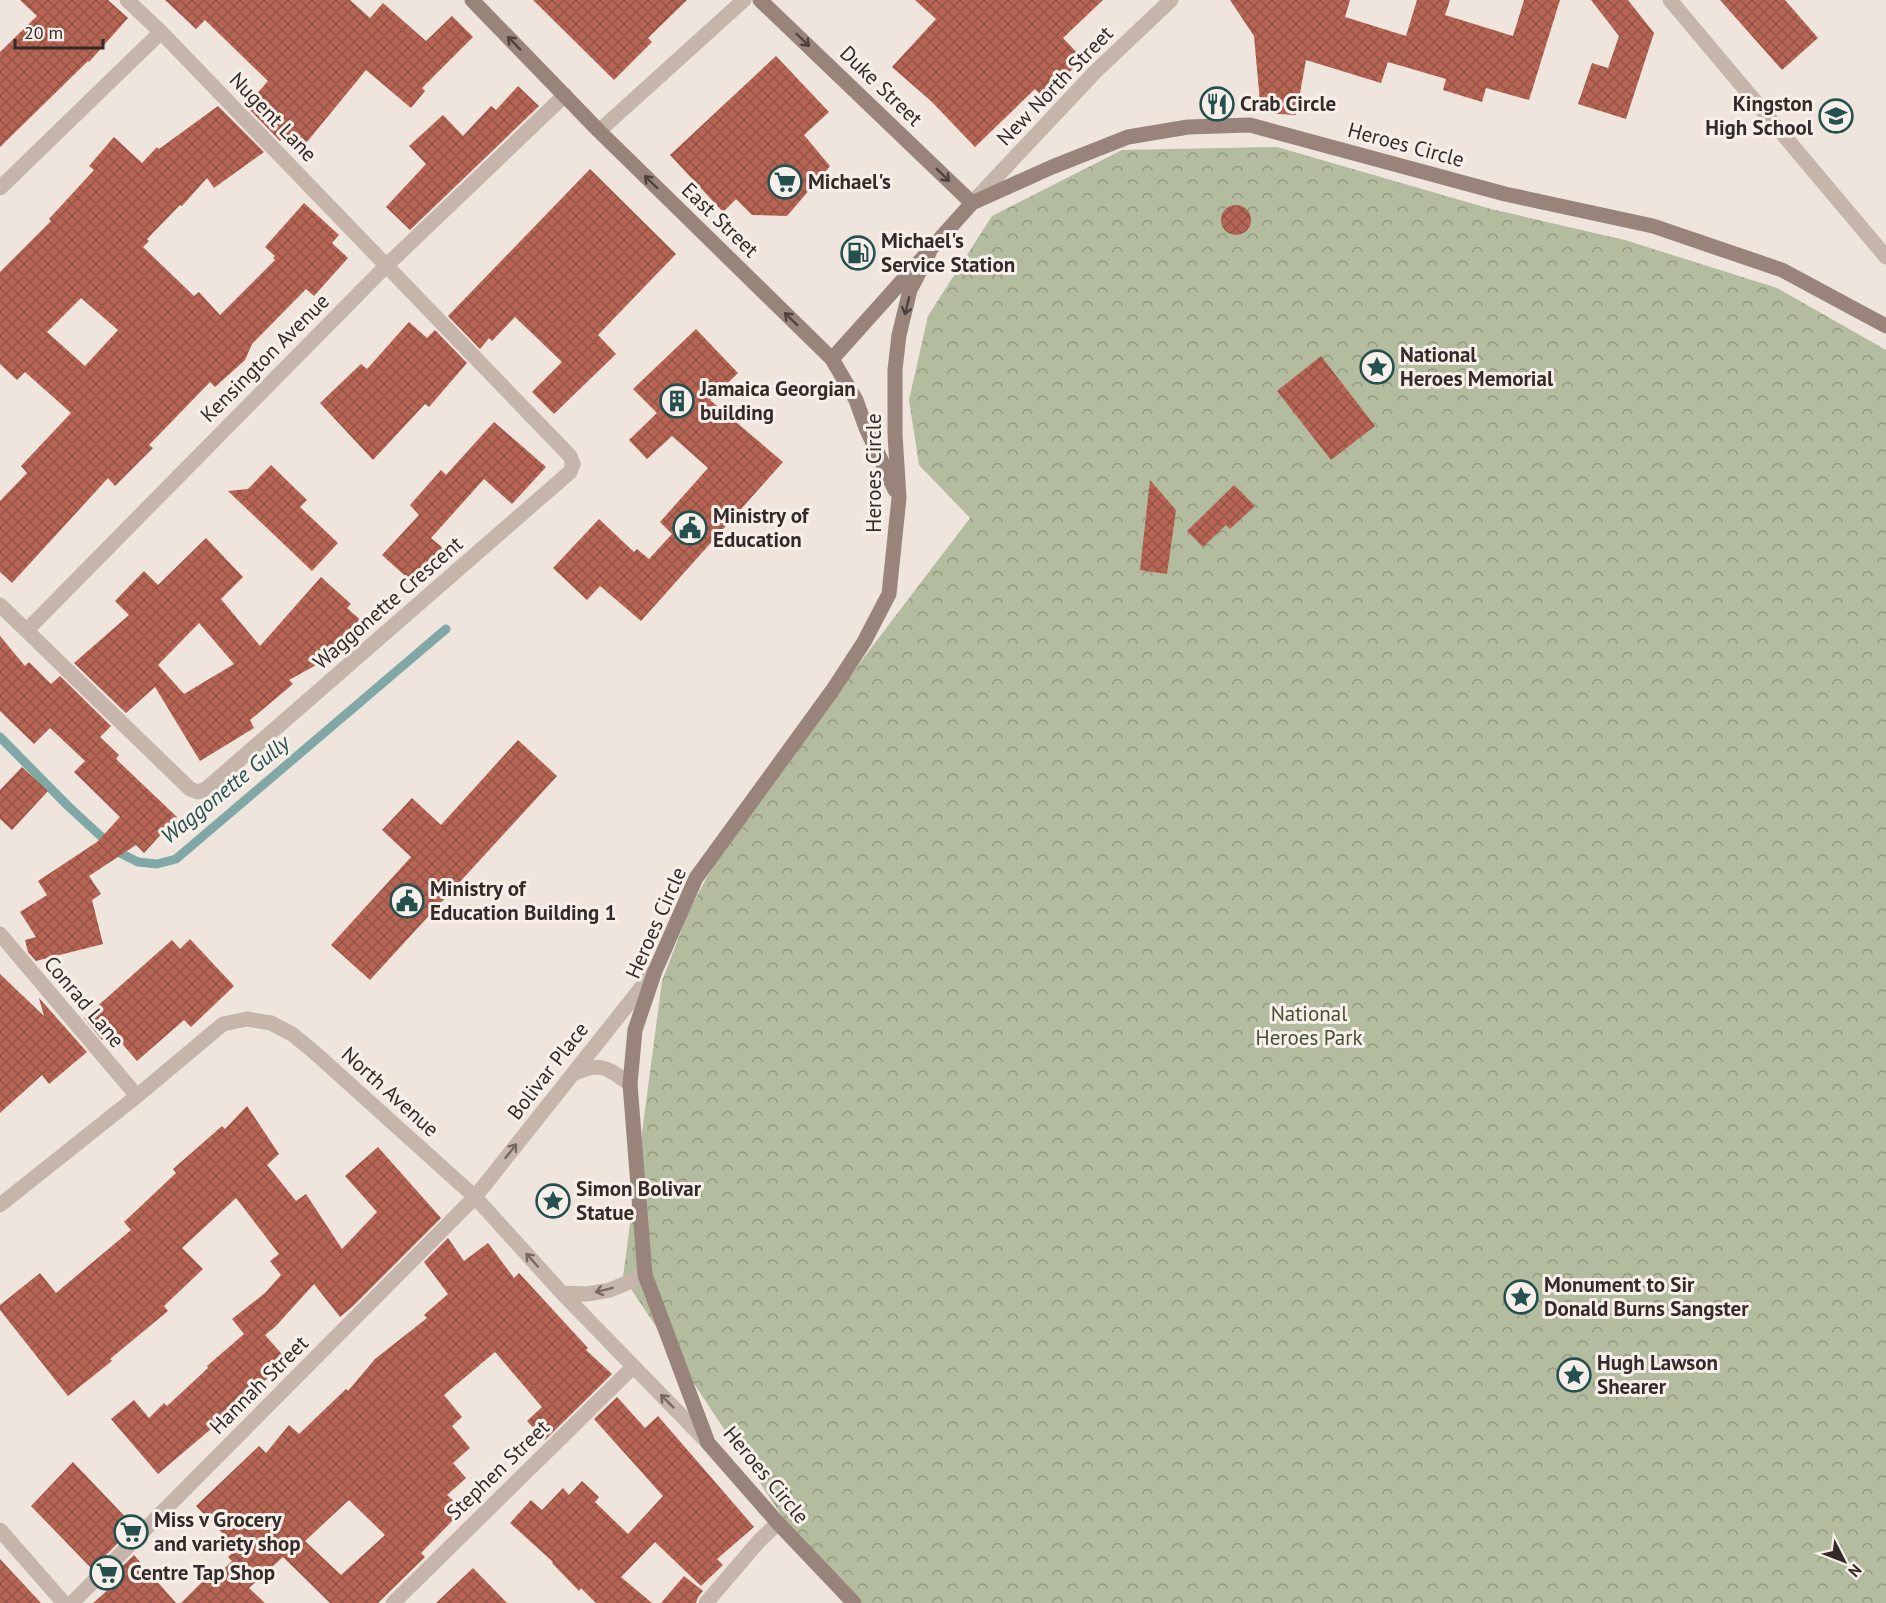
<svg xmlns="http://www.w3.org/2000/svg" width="1886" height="1603" font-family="'PT Sans',sans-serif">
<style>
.forest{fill:url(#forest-crowns)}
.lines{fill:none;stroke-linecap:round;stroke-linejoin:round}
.stream{stroke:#80a8a7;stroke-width:9}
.building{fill:url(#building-cross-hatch);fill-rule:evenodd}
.minor{stroke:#c5b5aa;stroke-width:15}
.secondary{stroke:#99847c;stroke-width:15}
.oneway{stroke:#4d413e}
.oneway2{stroke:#756963}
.labels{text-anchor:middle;stroke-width:6;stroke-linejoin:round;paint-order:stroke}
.street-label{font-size:21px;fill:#342b29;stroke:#f7efe9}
.poi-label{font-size:21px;font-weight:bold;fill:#342b29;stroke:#f7efe9;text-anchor:start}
.park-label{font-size:21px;fill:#464f30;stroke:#f7efe9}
.water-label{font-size:22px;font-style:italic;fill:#245050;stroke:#f7efe9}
</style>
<defs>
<pattern id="forest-crowns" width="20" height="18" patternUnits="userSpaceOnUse" patternTransform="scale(1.5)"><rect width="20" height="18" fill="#b4bc9f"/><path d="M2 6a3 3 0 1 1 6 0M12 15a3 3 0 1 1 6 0" fill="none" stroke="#939982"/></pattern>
<pattern id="building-cross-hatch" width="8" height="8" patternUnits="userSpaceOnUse" patternTransform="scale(1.5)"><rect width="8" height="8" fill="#b66453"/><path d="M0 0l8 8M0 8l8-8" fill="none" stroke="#955345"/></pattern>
</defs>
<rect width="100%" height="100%" fill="#efe5dd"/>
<!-- forest -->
<path class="forest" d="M1277 147 1491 209 1625 240 1777 288 1886 350V1603H859L786 1522 623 1277 662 981 689 911 731 832 970 518 919 465 909 400 928 316 992 216 1122 150Z"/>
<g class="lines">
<!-- stream -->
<path class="stream" d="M0 737 68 806 118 852 138 862 157 864 176 859 446 629"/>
</g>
<!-- building -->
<path class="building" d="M20 0H108L128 18 89 62 88 61 0 147V52L37 16Z
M165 0H350L370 18 383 3 426 41 452 16 473 37 422 88 425 91 411 108 366 70 302 148 287 135 280 141 246 106 268 81 205 20 196 29Z
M533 0H687L648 38 652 42 614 80Z
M915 0H1103L1063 38 1083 59 1043 97 1035 89 975 147 932 102 892 67 936 19Z
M1230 0H1350L1345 17 1406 36 1417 0H1450L1445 15 1513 36 1524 0H1560L1529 100 1486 88 1482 102 1443 90 1446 79 1388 62 1381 83 1306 60 1296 115 1261 113 1254 36Z
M1591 0H1628L1654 33 1626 119 1578 104 1592 63 1608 68 1619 36Z
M1720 0H1785L1818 38 1782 70Z
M776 56 829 112 804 135 830 166 787 216 752 215 736 199 723 212 670 155Z
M518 86 539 106 410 230 386 207 426 164 409 146 443 115 463 136 491 106 496 110Z
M218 106 264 152 214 188 207 178 182 206 180 205 147 239 149 241 143 247 194 296 199 292 220 315 275 260 273 258 275 256 265 247 304 203 339 235 332 243 348 258 314 296 306 289 252 344 245 360 215 387 210 382 149 445 153 448 115 486 108 478 12 583 0 572V501L27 473 21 466 71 413 25 372 17 380 0 364V272L51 221 49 219 94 170 89 166 114 137 142 163 157 147 159 149ZM81 298 118 330 85 366 47 332Z
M590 169 676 254 598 335 616 354 554 414 532 392 562 362 515 317 492 341 489 338 480 349 448 316Z
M1221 220a15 15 0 1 1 30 0a15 15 0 1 1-30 0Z
M409 322 427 338 435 330 467 363 429 407 425 404 373 460 320 403 361 364 367 369Z
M696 329 738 373 710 400 783 462 641 621 600 586 587 600 553 568 599 519 634 552 637 549 649 559 672 534 660 522 708 468 672 436 647 459 629 440 657 413 633 389Z
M1321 356 1375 426 1331 460 1277 391Z
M494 422 546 467 512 504 484 479 431 538 444 549 413 583 382 555 419 515 410 505 441 470 446 475Z
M271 465 307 500 300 507 338 543 312 571 228 491 248 489Z
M1150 480 1176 510 1167 574 1140 570Z
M1234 485 1255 506 1230 529 1226 525 1203 547 1187 531Z
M206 538 243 577 221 599 260 646 321 577 351 604 347 608 365 624 340 652 289 680 293 684 250 720 254 728 200 761 155 687 126 713 74 663 129 615 115 601 144 571 158 585ZM199 623 234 664 184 694 158 665Z
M0 636 25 666 29 662 51 684 60 676 111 726 100 737 119 755 116 759 177 817 144 853 136 845 89 876 101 894 92 900 103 944 36 961 28 952 25 940 36 937 20 912 47 895 38 881 97 842 120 817 74 772 85 761 50 728 34 744 0 711Z
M518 740 557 776 370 980 331 945 411 857 382 830 412 798 441 825Z
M22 767 48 791 12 830 0 819V790Z
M190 939 234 986 191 1027 184 1020 137 1061 112 1032 102 1040 84 1018 172 940 180 949Z
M0 974 44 1016 39 998 87 1052 49 1084 42 1075 0 1113Z
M247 1106 279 1154 267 1165 296 1201 306 1194 342 1249 377 1212 345 1176 378 1147 441 1218 352 1307 340 1317 314 1284 275 1327 265 1335 287 1360 231 1412 158 1474 111 1419 134 1400 149 1418 164 1403 167 1406 208 1368 207 1366 244 1334 232 1319 265 1293 281 1275 270 1261 279 1254 236 1198 182 1248 203 1269 164 1306 168 1311 110 1359 112 1361 68 1396 0 1310V1305L40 1273 56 1293 131 1230 124 1222 176 1173 173 1169 222 1126 225 1129Z
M448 1238 464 1261 488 1243 514 1278 519 1273 588 1348 586 1350 612 1374 545 1440 527 1421 542 1407 495 1352 444 1395 462 1417 452 1426 470 1448 453 1463 466 1478 447 1495 458 1505 450 1513 455 1518 421 1553 425 1557 378 1603H330L283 1557 249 1588 265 1603H181L208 1576 212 1580 232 1561 228 1557 231 1554 225 1548 231 1542 196 1506 259 1446 266 1453 289 1425 299 1434 346 1389 348 1391 375 1359 427 1318 424 1315 448 1294 424 1262ZM349 1500 385 1535 341 1575 305 1541Z
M617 1397 645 1428 658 1416 754 1527 717 1559 723 1565 701 1586 655 1542 621 1577 652 1603H596L581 1588 579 1591 552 1563 553 1562 510 1523 531 1500 542 1510 563 1488 569 1495 582 1481 599 1497 595 1502 628 1534 663 1496 594 1419Z
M73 1462 133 1525 119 1538 121 1540 92 1569 31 1506Z
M134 1555 176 1603H93L110 1588 105 1583Z
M0 1559 41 1603H0Z
M473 1568 507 1603H436Z
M684 1576 703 1591 698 1597 696 1603H661Z"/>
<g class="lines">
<!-- minor -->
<path class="minor" d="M1670 0 1886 257
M599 131 744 0
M0 188 161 32
M972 203 1095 72 1171 0
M0 605 190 789 198 792 206 789 570 472 573 464 570 456 161 32 127 0
M27 630 387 265 565 95
M0 934 137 1096
M575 1073C602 1061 608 1069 630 1084
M0 1205 137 1096 223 1024 247 1019 271 1023 292 1034 314 1052 475 1197 562 1293 708 1443
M562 1293 587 1294 610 1290 645 1275
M0 1530 64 1603
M72 1603 475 1197 653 973
M393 1603 633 1367
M706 1603 760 1540 778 1523"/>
<!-- secondary -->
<path class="secondary" d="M472 0 599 131 832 359 856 400 866 428 895 490
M760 0 972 203
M832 359 972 203 1052 167 1128 137 1188 127 1250 125 1505 194 1653 226 1782 270 1886 326
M854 1603 778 1523 708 1443 645 1275 630 1084 635 1030 655 971 696 878 832 691 864 642 889 594 899 498 895 434V370L899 335 910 290 929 253"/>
</g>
<!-- one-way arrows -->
<defs><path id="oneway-shaft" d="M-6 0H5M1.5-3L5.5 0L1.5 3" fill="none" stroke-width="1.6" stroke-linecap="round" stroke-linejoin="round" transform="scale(1.5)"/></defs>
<g class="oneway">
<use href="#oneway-shaft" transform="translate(803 40) rotate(44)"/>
<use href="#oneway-shaft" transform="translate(514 43) rotate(-134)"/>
<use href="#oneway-shaft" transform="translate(943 175) rotate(44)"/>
<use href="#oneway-shaft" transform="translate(651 182) rotate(-136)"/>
<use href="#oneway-shaft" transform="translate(907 306) rotate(104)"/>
<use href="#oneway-shaft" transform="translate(791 319) rotate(-136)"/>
</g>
<g class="oneway2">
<use href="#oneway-shaft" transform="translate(511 1151) rotate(-52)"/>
<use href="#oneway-shaft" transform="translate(532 1260) rotate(-132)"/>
<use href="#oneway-shaft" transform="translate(604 1290) rotate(166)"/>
<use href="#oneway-shaft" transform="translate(667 1401) rotate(-135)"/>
</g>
<!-- icons -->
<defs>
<symbol id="restaurant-ring" viewBox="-11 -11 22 22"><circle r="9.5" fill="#f7efe9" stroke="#245050" stroke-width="1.5"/><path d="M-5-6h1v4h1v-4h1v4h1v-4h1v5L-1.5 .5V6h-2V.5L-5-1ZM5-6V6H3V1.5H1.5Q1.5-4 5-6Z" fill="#245050"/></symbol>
<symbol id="school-ring" viewBox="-11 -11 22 22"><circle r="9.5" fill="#f7efe9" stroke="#245050" stroke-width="1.5"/><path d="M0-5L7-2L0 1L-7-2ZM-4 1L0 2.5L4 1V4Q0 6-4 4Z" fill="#245050"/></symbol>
<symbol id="supermarket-ring" viewBox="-11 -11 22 22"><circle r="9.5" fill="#f7efe9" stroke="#245050" stroke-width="1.5"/><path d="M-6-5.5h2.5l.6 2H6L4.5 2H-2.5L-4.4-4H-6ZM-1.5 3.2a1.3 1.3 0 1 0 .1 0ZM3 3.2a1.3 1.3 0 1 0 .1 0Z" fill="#245050"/></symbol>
<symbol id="fuel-ring" viewBox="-11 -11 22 22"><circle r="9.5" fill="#f7efe9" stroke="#245050" stroke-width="1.5"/><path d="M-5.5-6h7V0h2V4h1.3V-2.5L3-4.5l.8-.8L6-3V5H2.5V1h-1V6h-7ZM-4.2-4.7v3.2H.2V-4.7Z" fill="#245050"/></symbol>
<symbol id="sight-ring" viewBox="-11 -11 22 22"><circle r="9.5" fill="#f7efe9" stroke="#245050" stroke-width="1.5"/><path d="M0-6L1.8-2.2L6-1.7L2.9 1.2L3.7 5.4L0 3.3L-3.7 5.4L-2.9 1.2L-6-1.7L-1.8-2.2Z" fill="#245050"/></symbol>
<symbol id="building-ring" viewBox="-11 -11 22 22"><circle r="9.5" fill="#f7efe9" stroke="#245050" stroke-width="1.5"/><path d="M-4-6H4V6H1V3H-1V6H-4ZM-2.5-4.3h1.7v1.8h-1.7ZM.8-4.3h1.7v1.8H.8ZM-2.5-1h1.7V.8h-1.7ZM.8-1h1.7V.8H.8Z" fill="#245050"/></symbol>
<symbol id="civic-ring" viewBox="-11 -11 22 22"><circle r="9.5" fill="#f7efe9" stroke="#245050" stroke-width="1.5"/><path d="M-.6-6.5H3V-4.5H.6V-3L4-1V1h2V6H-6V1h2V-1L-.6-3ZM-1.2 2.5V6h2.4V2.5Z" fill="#245050"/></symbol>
</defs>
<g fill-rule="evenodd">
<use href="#restaurant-ring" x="1198" y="85" width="38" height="38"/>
<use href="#school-ring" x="1817" y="97" width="38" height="38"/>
<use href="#supermarket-ring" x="766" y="163" width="38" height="38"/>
<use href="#fuel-ring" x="839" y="234" width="38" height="38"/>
<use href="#sight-ring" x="1358" y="348" width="38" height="38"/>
<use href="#building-ring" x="658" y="382" width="38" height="38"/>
<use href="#civic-ring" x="671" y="509" width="38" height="38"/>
<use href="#civic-ring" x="388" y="882" width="38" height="38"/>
<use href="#sight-ring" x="534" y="1182" width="38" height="38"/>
<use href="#sight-ring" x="1502" y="1278" width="38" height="38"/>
<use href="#sight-ring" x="1555" y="1356" width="38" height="38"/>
<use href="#supermarket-ring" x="112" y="1513" width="38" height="38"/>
<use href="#supermarket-ring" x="88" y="1554" width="38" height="38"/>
</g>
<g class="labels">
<!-- street labels -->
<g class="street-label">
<text transform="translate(881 86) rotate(44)" y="7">Duke Street</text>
<text transform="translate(1055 86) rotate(-46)" y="7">New North Street</text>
<text transform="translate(273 117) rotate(46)" y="7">Nugent Lane</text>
<text transform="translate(1406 145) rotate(15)" y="7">Heroes Circle</text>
<text transform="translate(720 220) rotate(44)" y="7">East Street</text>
<text transform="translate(265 358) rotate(-45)" y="7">Kensington Avenue</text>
<text transform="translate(874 473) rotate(-90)" y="7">Heroes Circle</text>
<text transform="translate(388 603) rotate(-41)" y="7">Waggonette Crescent</text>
<text transform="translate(656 923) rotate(-66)" y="7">Heroes Circle</text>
<text transform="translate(84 1002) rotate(50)" y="7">Conrad Lane</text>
<text transform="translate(548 1071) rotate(-52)" y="7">Bolivar Place</text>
<text transform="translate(390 1092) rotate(42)" y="7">North Avenue</text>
<text transform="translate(259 1385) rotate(-45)" y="7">Hannah Street</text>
<text transform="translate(498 1470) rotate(-44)" y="7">Stephen Street</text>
<text transform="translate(766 1475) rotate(50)" y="7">Heroes Circle</text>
</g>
<!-- poi labels -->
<g class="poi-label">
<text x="1240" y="111">Crab Circle</text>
<text x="1813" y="111" text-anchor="end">Kingston<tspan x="1813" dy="24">High School</tspan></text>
<text x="808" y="189">Michael's</text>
<text x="881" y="248">Michael's<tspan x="881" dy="24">Service Station</tspan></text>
<text x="1400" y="362">National<tspan x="1400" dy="24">Heroes Memorial</tspan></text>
<text x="700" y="396">Jamaica Georgian<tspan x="700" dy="24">building</tspan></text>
<text x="713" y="523">Ministry of<tspan x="713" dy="24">Education</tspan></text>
<text x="430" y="896">Ministry of<tspan x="430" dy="24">Education Building 1</tspan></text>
<text x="576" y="1196">Simon Bolivar<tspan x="576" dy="24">Statue</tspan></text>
<text x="1544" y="1292">Monument to Sir<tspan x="1544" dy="24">Donald Burns Sangster</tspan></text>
<text x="1597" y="1370">Hugh Lawson<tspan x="1597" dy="24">Shearer</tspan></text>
<text x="154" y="1527">Miss v Grocery<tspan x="154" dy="24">and variety shop</tspan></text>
<text x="130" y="1580">Centre Tap Shop</text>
</g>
<!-- park labels -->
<g class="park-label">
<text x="1309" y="1021">National<tspan x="1309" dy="24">Heroes Park</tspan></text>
</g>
<!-- water labels -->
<g class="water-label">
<text transform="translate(225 789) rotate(-39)" y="8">Waggonette Gully</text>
</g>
</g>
<!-- north arrow -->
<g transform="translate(1844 1561) rotate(132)" stroke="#f7efe9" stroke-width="4.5" paint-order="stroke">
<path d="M0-4.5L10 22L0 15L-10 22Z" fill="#342b29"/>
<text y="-9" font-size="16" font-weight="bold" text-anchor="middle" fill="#342b29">N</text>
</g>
<!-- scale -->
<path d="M15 39v9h88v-9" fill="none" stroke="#342b29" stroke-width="3"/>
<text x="24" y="39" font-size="18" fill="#342b29" stroke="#f7efe9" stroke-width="4.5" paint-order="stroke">20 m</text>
</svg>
